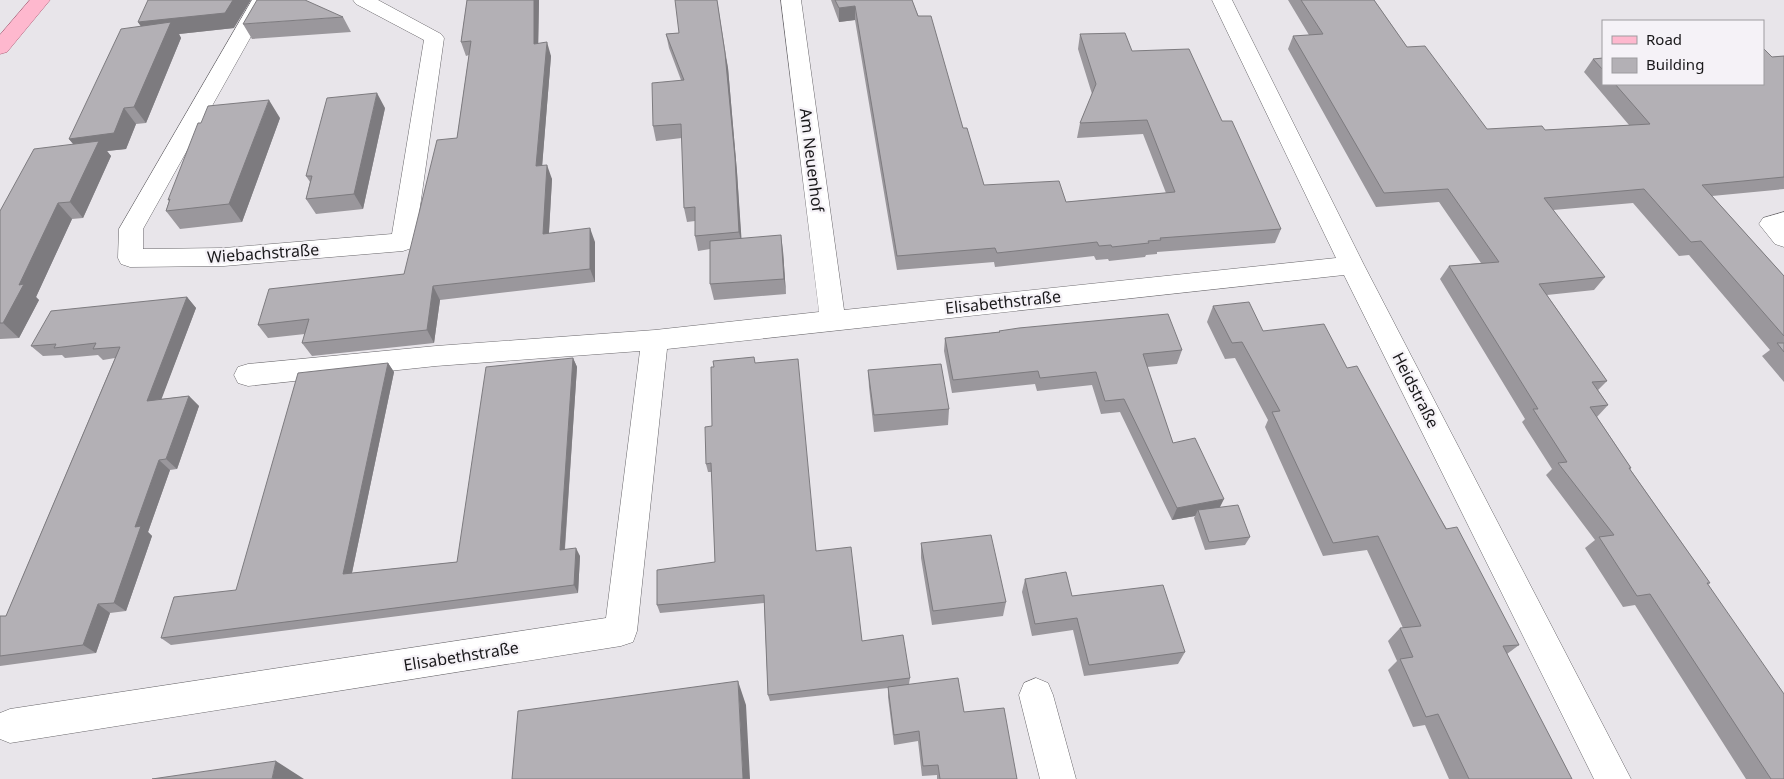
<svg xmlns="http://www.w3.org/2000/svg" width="1784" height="779" font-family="'Noto Sans',sans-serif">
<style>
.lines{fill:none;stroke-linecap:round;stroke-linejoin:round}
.minor-casing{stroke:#69676b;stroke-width:1}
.major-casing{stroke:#ae617a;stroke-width:1}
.minor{fill:#fff;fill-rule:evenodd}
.major{fill:#feb8ce;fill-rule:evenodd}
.wall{fill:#9a979c}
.shaded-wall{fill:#7d7b7f}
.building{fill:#b3b0b5;stroke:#7d7b7f}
.labels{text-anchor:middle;stroke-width:4.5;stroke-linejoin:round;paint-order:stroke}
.street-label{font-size:16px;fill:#19181a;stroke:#f5f2f7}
</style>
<rect width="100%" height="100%" fill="#e8e5ea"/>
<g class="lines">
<defs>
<path id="minor" d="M252 0H274L268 6 143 229V249L224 248 392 234 424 40 356 4 353 0H378L441 34 444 38 415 242 412 248 403 251 224 266 130 267 121 264 118 258 119 229Z
M781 0H801L844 310 1336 258 1212 0H1232L1364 265 1631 779H1594L1344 275 667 349 637 631 633 642 621 646 10 743 0 739V713L10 709 606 618 640 351 436 366 248 386 238 383 234 375 238 367 248 364 436 346 655 330 819 312Z
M1784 212V247L1775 244 1759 224 1763 218Z
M1036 678 1048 683 1053 695 1076 779H1040L1019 695 1024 683Z"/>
<path id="major" d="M30 0H50L7 52 0 54V35Z"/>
</defs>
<!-- minor casing -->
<use href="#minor" class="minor-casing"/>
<!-- major casing -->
<use href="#major" class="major-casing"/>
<!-- minor -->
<use href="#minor" class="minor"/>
<!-- major -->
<use href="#major" class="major"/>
</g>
<!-- wall -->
<path class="wall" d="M467 0H539L538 43 551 56 542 166 552 179 549 233 595 242V282L440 300 434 343 312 356 302 343 305 334 268 338 258 325 404 274 457 138 469 55 466 56 461 42Z
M717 0 728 68 737 172 741 238 783 251 786 294 714 300 710 284V249L698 251 695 236V221L687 222 684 208 682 138 656 141 653 126 681 80 669 48 666 34 679 33Z
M831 0H912L963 128 984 185 1066 202 1166 193 1143 134 1077 138 1080 123 1092 94 1078 49 1080 34 1132 51 1222 121 1281 229 1275 243 1157 252V254L1146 255 1145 257 1109 261 1108 259 1096 260 1094 256 995 267 994 262 897 270 855 20 839 22Z
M1288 0H1374L1407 47 1487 129 1545 130 1629 125 1584 72 1593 59 1603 58V84H1763L1772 57 1784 56V189L1712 196 1784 276V382L1762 356 1770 350 1689 255 1679 256 1633 203 1553 210 1605 277 1594 290 1547 295 1607 381 1598 390 1608 405 1597 417 1631 468 1630 469 1710 583 1708 584 1784 779H1746L1635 605 1623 607 1585 548 1595 540 1546 475 1552 469 1522 422 1525 419 1440 279 1449 266 1481 263 1439 202 1376 207 1288 49 1293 36 1309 35Z
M343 17 351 32 252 39 243 24Z
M138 22 234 28 179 34 181 38 146 123 136 124 126 149 107 151 111 156 83 218 72 219 36 297 39 300 19 338 0 339V211L73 144 69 139 141 26Z
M385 108 363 209 316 214 306 199 310 182 306 176Z
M280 118 242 222 180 229 166 211 169 201 168 200Z
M187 297 196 308 161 399 189 396 199 406 177 469 170 470 148 532 152 536 126 611 110 613 96 653 0 666V616H6L115 358 103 360 98 355 65 358 62 355 43 356 31 346Z
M1213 306 1263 331 1347 368 1519 645 1507 654 1572 779H1449L1425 725 1413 727 1388 670 1397 661 1388 641 1400 628H1403L1367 550 1323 556 1265 427 1268 420 1235 358 1225 359 1207 322Z
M999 331 1182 350 1177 364 1147 367 1173 443 1220 507 1250 537 1245 545 1205 550 1194 518 1195 516 1172 520 1120 412 1101 414 1092 385 1037 391 1035 384 952 393 944 351 945 338 999 332Z
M573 358 577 367 565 549 580 556 578 593 171 645 161 638 236 590 388 363 394 372 352 573 457 562Z
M755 363 816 551 862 641 910 678 909 684 964 712 1017 779H937V775L922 776 918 741 894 745 888 697V688L770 701 768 695 764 603 660 613 657 605 715 562 712 472H708L706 464 712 426Z
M868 370 949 409 948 425 874 432 869 387Z
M921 543 1006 602 1003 616 932 625 921 558Z
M1025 579 1072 596 1185 652 1178 664 1084 676 1073 630 1032 636 1022 592Z"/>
<!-- shaded-wall -->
<path class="shaded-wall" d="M233 0H251L234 28 179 34 181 38 146 123 134 107 148 37 138 22Z
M534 0H539L538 58 534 44Z
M855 6V20L839 22V8Z
M547 42 551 56 541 180 536 166Z
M725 53 728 68 737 172 742 246 739 232Z
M377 93 385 108 363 209 354 194Z
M269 100 280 118 242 222 229 204Z
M124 108 136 124 126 149 107 151 111 156 83 218 70 202 82 154 69 139Z
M547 165 552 179 548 248 543 234Z
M58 203 72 219 36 297 39 300 19 338 3 323 19 285Z
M590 228 595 242V282L590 269Z
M781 235 783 251 786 294 784 279Z
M433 286 440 300 434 343 427 330Z
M187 297 196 308 157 411 147 401Z
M573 358 577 367 564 558 560 550Z
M388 363 394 372 350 582 343 574Z
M189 396 199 406 177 469 166 459Z
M159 460 170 470 148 532 152 536 126 611 114 603 135 527Z
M1224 499 1218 511 1198 510 1195 516 1172 520 1177 508Z
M576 548 580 556 578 593 574 585Z
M98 604 110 613 96 653 83 645Z
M738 681 746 705 750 779H743Z
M276 761 304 779H272Z"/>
<!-- building -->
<path class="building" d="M148 0H233L225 13 138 22Z
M257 0H305L343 17 243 24Z
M467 0H534V44L547 42 536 166 547 165 543 234 590 228V269L433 286 427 330 302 343 309 319 258 325 269 289 404 274 437 140 457 138 471 41 461 42Z
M675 0H717L725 53 735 158 739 232 695 236V207L684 208 681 124 653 126 652 83 684 80 666 34 679 33Z
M835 0H912L918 16H931L963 128H967L984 185 1059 181 1066 202 1175 192 1147 120 1080 123 1096 84 1080 34 1125 33 1132 51 1189 49 1222 121H1232L1281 229 1160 238 1161 240 1148 241 1149 243 1112 247 1111 245 1099 246 1097 242 997 253 995 248 897 256 855 6 839 8Z
M1301 0H1374L1407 47 1425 46 1487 129 1542 126 1545 130 1650 124 1615 84H1763V48L1772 57 1784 56V177L1702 185 1784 276V336L1701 241 1691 242 1644 189 1544 198 1605 277 1539 284 1607 381 1592 382 1608 405 1590 407 1631 468H1629L1710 583H1707L1784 694V779H1771L1650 594 1637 596 1599 537 1614 535 1558 463 1567 462 1533 409H1538L1449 266 1499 262 1448 189 1384 193 1293 36 1323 34Z
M171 22 134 107 124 108 114 133 69 139 121 29Z
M1603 58V70L1593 59Z
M377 93 354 194 306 199 312 176H306L327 98Z
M269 100 229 204 166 211 170 199 168 200 198 123H201L208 106Z
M99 141 70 202 58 203 19 285 24 284 3 323H0V211L34 149Z
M781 235 784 279 710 284V241Z
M187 297 147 401 189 396 166 459 159 460 135 527 141 526 114 603 98 604 83 645 0 656V616H6L120 347 93 349 96 343 54 348 56 344 31 346 51 311Z
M1249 302 1263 331 1324 324 1347 368 1357 366 1446 529 1457 527 1519 645 1503 646 1572 779H1469L1438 714 1426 717 1400 659 1413 657 1400 628 1421 626 1378 536 1333 543 1272 412 1280 411 1242 342 1232 343 1213 306Z
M1168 314 1182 350 1143 354 1173 443 1195 438 1224 499 1177 508 1124 399 1105 401 1096 372 1040 378 1038 371 953 380 945 338 1000 332 999 331 1019 328Z
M1777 343H1784V352Z
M754 357 755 363 798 359 816 551 851 547 862 641 903 635 910 678 768 695 764 595 657 605V570L715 562 711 463 706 464 705 427 712 426 711 367H714L713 361Z
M573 358 560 550 576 548 574 585 161 638 174 597 236 590 298 373 388 363 343 574 457 562 486 367Z
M941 364 949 409 874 415 868 370Z
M1238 505 1250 537 1209 542 1198 510Z
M991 535 1006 602 933 611 921 543Z
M1066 572 1072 596 1163 585 1185 652 1089 665 1077 618 1035 624 1025 579Z
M958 678 964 712 1004 708 1017 779H940L938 765 923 766 919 731 894 735 888 687Z
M738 681 743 779H512L518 711Z
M276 761 272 779H152Z"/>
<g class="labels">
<!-- street labels -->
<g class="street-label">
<text transform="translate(812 160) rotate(83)" y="6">Am Neuenhof</text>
<text transform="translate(263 253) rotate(-4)" y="6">Wiebachstraße</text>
<text transform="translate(1003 302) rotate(-6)" y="6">Elisabethstraße</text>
<text transform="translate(1416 390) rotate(63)" y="6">Heidstraße</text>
<text transform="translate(461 656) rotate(-9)" y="6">Elisabethstraße</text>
</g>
</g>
<!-- legend -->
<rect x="1602" y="20" width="162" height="65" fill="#f5f2f7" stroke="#9d9b9f"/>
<rect x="1612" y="36" width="25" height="8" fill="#feb8ce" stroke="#9d9b9f"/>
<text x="1646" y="45" font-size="15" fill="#19181a">Road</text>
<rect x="1612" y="58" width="25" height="15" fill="#b3b0b5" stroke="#9d9b9f"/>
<text x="1646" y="70" font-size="15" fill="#19181a">Building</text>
</svg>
